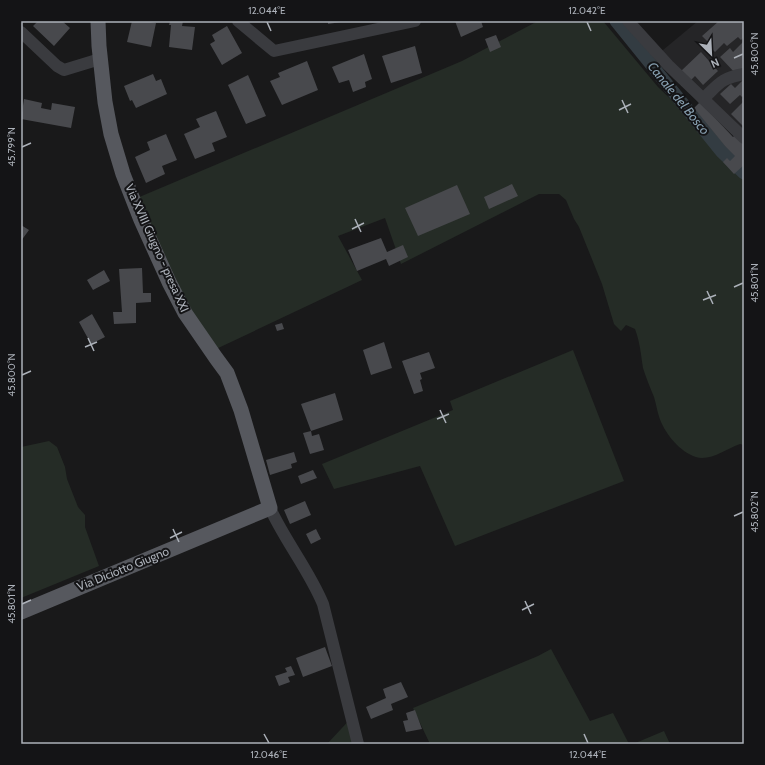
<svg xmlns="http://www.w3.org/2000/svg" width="765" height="765" font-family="Cabin,sans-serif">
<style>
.built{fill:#252527}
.green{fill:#252c26}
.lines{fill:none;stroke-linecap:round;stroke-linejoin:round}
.canal{stroke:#333c42;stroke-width:13}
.building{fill:#48494d}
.minor{stroke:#3a3b3f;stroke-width:12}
.major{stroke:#56585e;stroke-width:15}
.ticks{fill:none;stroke:#acb1b9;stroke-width:1.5}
.labels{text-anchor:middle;stroke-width:4;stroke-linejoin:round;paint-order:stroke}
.street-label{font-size:12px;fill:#acb1b9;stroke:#141416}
.water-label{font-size:13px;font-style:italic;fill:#879fb0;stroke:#141416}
.neatline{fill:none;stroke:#acb1b9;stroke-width:1.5}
.ticks-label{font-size:10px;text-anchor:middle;fill:#acb1b9}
</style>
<rect width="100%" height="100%" fill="#19191a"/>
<!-- built -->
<path class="built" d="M698 21H744V135L657 55Z"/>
<!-- green -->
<path class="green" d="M538 21H603L658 87 683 111 725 142 744 162V445L740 444C728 448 715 458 702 458 686 457 670 440 663 426 658 417 657 407 654 397 650 387 646 378 643 368 641 355 640 342 635 329L626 325 621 331 614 324 602 284 579 227 574 219 566 200 559 194H539L401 264 385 218 338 236 362 280 214 350 183 300 137 198 462 61Z
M573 350 624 481 455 546 420 466 334 489 322 464 453 410 450 401Z
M49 441 57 447 65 467 67 479 78 507 85 515V527L99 566 21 598V447Z
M551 649 590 721 613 713 629 744H430L413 708 538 656Z
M356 713 363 744H327Z
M664 731 670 744H633Z"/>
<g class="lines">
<!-- canal -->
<path class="canal" d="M616 21 721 151 744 173"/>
</g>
<!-- building -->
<path class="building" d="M38 21H62L70 28 54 46 33 26Z
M132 21H145L156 23 151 47 127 42Z
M170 21H183L182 26 195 27 192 50 169 47 171 25H169Z
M328 21H341V22L328 24Z
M455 21H481L483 27 461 37Z
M719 21H744V37L741 40 738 37 727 46 724 43 715 52 708 45 710 44 702 36Z
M227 26 242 53 222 65 210 44 215 41 212 35Z
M496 35 501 47 490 52 485 39Z
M744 41V67L736 74 720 57 730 48 733 52Z
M415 46 422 73 391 83 382 56Z
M701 52 718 71 703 85 695 76 690 81 681 71Z
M364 54 372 79 365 82 366 87 353 92 349 80 339 83 332 67Z
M307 61 318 90 282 105 270 81 280 77 278 73Z
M153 74 156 81 161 79 167 94 136 108 132 100 130 101 124 86Z
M248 75 266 116 246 124 228 85Z
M743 80 744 82V95L742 97 740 95 730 104 720 94 731 84 735 88Z
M744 98V127L731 114 744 101 742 100Z
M24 99 42 103 41 108 51 110 52 103 75 107 71 128 21 119Z
M700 102 733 137 736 134 744 143V165L734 174 723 162 727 158 730 161 735 156 725 146 694 108Z
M216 111 227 137 212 143 215 151 195 159 184 134 200 127 196 119Z
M166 134 177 160 162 166 165 174 146 183 135 157 150 150 147 142Z
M512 184 518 196 489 209 484 197Z
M457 185 470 214 418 236 405 208Z
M21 225 29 230 21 241Z
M381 238 387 252 403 245 408 257 389 266 386 259 357 271 348 250Z
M142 268 143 293H151V302L136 303V323L114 324 113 312H122L119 269Z
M104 270 110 281 93 290 87 280Z
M92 314 105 337 91 344 79 322Z
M282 323 284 329 277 331 275 325Z
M384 342 392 368 371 375 363 350Z
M429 352 435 368 420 373 422 379 420 380 423 391 414 394 402 361Z
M335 393 343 420 311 431 301 404Z
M311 431 312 436 319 434 324 450 310 454 303 433Z
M294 452 297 462 291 464 292 468 270 475 266 460Z
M313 470 317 478 301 484 298 476Z
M305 501 311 515 290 524 284 510Z
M316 529 321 539 311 544 306 534Z
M325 647 332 666 303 677 296 658Z
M291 666 295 675 288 677 290 682 279 686 275 676 287 672 285 668Z
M401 682 408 697 391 704 393 710 371 719 366 707 386 698 383 689Z
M415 710 422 729 406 732 403 721 408 720 406 713Z"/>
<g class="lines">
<!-- minor -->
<path class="minor" d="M238 21 274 51 415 21
M628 21 668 65 744 138
M21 32 57 66 64 70 100 59
M703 99C719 84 721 78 744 74
M270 508C285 541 309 570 323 604L358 744"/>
<!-- major -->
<path class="major" d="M21 612 270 508 241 410 227 373 216 358 185 313 169 282 141 220 123 174 111 134 105 102 99 46 98 21"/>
</g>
<!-- ticks -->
<path class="ticks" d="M267 22 271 31M587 22 591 31M734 58 743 54M622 100 628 113M619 110 631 104M22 147 31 143M355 219 361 232M352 229 364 223M734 287 743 283M707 291 713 304M703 300 716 295M88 338 94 351M85 347 97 342M22 375 31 371M440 410 446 423M437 419 449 414M734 516 743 512M173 529 179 542M170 538 182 532M525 601 531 614M22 604 31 600M522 610 534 604M264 734 269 743M584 734 588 743"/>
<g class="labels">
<!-- street labels -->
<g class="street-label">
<text transform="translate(157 248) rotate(66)" y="4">Via XVIII Giugno - presa XXI</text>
<text transform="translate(123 569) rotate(-22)" y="4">Via Diciotto Giugno</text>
</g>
<!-- water labels -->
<g class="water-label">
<text transform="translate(679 98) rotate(51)" y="5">Canale del Bosco</text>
</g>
</g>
<!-- border -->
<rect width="765" height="765" fill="none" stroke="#141416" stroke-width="44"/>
<!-- north arrow -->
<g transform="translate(711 54) rotate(156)" stroke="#141416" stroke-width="3" paint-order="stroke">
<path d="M0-3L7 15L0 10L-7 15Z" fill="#acb1b9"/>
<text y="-6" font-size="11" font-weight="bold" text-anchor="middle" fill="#acb1b9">N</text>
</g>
<rect x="22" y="22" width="721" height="721" class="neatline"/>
<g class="ticks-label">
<text x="267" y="14">12.044°E</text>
<text x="587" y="14">12.042°E</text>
<text transform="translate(754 54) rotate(-90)" y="4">45.800°N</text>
<text transform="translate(11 147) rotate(-90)" y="4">45.799°N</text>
<text transform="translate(754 283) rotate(-90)" y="4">45.801°N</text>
<text transform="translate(11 375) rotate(-90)" y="4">45.800°N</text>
<text transform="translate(754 512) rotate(-90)" y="4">45.802°N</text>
<text transform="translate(11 604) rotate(-90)" y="4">45.801°N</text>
<text x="269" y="758">12.046°E</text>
<text x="588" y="758">12.044°E</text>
</g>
</svg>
